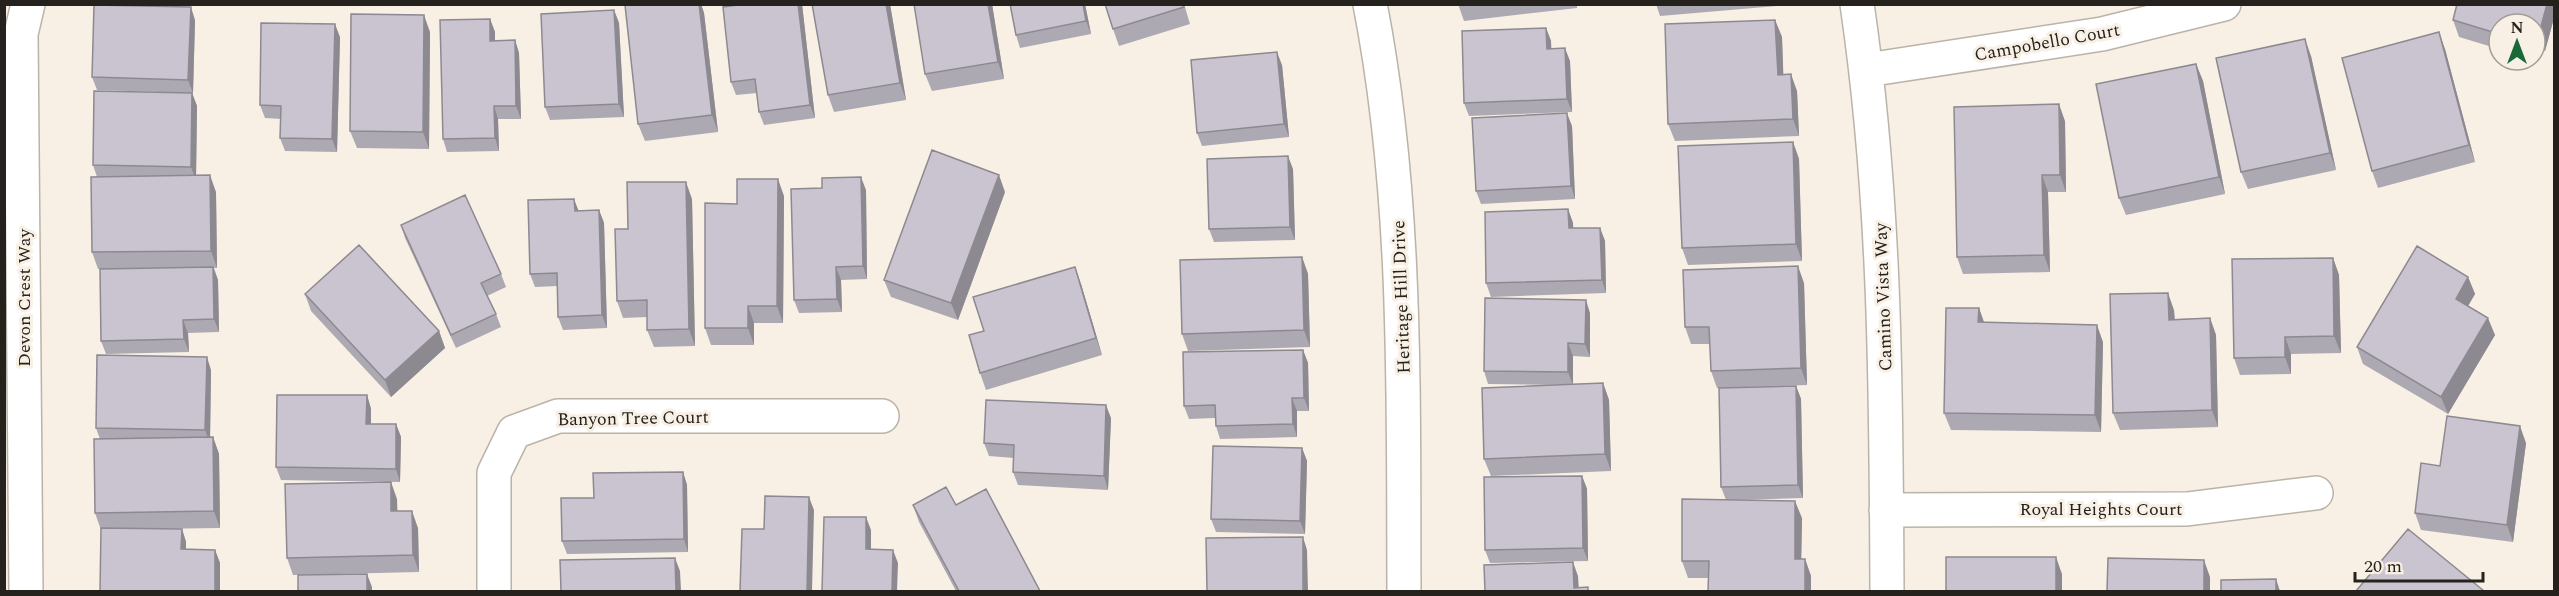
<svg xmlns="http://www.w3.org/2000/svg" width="2559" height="596" font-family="Spectral,serif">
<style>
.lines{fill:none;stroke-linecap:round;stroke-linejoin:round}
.minor-casing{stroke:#bab3a8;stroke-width:36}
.minor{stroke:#fff;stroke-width:33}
.wall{fill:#ada9b2}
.shaded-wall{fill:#8d8991}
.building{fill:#c9c4cf;stroke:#8d8991;stroke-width:1.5}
.labels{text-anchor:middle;stroke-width:6;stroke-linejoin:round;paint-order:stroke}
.street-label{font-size:18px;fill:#25221e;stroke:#f8f0e5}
</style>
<rect width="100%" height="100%" fill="#f8f0e5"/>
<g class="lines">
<defs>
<path id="minor" d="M1370 4C1408 199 1403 395 1404 592
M1857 4C1886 202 1886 393 1887 592
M1867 70 2102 34 2224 4
M1886 510 2187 509 2316 493
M26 592 21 34 28 4
M494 592V473L514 432 558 416H882"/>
</defs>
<!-- minor casing -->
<use href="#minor" class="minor-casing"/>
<!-- minor -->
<use href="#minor" class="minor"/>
</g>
<!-- wall -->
<path class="wall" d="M701 4 704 13 718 132 645 141 638 124 625 5Z
M802 4 815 118 764 125 759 112 757 93 736 95 731 82Z
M890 4 906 100 834 112 828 95Z
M914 4H992L1004 79 932 91 925 74Z
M1085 4 1091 34 1020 48 1016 35Z
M1184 4 1190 24 1119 46 1113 29Z
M1458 4H1577V8L1464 21Z
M1656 4H1776L1777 6 1660 16Z
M2554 4V18L2545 51 2535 48V24H2499V49L2459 37 2453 20Z
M614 10 619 23 624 117 550 120 545 107Z
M490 19 495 32V41L515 40 519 53 521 119H498L499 151 447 152 443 139Z
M195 20 193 93 97 90 92 77Z
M1775 20 1782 37 1783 75 1797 91 1799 136 1675 141 1668 124Z
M1546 28 1551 41V49L1570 61 1572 112 1469 116 1464 103Z
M430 32 429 149 357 148 350 131Z
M340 37 337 152 285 151 280 138 281 119 265 118 260 105Z
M2445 49 2475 162 2378 188 2372 171Z
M2311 56 2336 170 2248 189 2241 172Z
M2196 64 2203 81 2225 194 2126 215 2119 198Z
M1282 65 1289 137 1202 146 1197 133Z
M192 93 197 106 196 175 216 192 217 268H214L218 280 219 332 188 333 189 352 106 354 101 341 100 269H98L92 252 97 177 93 165Z
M2065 121 2066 192H2048L2050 272 1963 274 1957 257Z
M1572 126 1575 199 1481 204 1476 191Z
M1793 142 1799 159 1802 261 1688 265 1682 248Z
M1293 169 1295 240 1214 242 1209 229Z
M866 190 867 279 841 280 842 312 799 313 794 300Z
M1005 192 958 320 891 297 884 280Z
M784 196 783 323H754V345H711L705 328 737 204Z
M574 199 578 211 599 210 604 223 607 328 563 330 558 317 557 286 535 287 530 274Z
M692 199 695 346 654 347 647 330V317L623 318 617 301 628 229Z
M1568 209 1573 223V228H1600L1605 241 1606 293 1491 297 1486 283Z
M401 225 501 274 506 287 487 296 496 314 501 327 456 348 405 238Z
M1302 257 1308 274 1310 347 1188 351 1182 334Z
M2333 258 2339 275 2341 353 2291 354V374L2240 375 2234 358Z
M2468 277 2475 294 2468 306 2495 335 2448 414 2363 364 2357 347Z
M1804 283 1807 385 1744 387 1796 386 1801 399 1803 498 1733 500 1802 518 1801 559H1805L1811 576V591H1708L1709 578H1688L1682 561 1726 500 1721 487 1719 388H1717L1711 371 1710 344H1691L1685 327Z
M1081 284 1102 355 986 390 980 373 984 331Z
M305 294 439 331 445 348 391 397 311 311Z
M1979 308 1984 323 2103 342 2101 432 1951 430 1944 413Z
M2174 310 2175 319 2210 318 2216 335 2218 427 2120 430 2113 413Z
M1590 313V357L1573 356V384L1603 383 1609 400 1611 471 1491 476 1484 459 1567 385 1488 384 1484 371Z
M1303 350 1308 363 1309 411H1297V437L1220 439 1216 426 1215 418 1189 419 1184 406Z
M211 370 210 437H213L219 454 220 528 152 529H182L186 542V549L215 550 220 563 101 530 95 513 100 439 96 428Z
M367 395 371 409V424H396L401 437 400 482 281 480 276 467Z
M1111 418 1108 490 1018 485 1013 472 1014 458 989 456 984 443Z
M2526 443 2513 542 2421 530 2415 513 2440 466Z
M1302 448 1307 461 1305 534 1216 532 1211 519Z
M683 472 687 485 688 552 567 554 562 541 594 498Z
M1582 476 1587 489 1588 561 1490 563 1485 550Z
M397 499V511L418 528 419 572 293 575 287 558Z
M913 505H956L1040 591H956L919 522Z"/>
<!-- shaded-wall -->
<path class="shaded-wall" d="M699 4H701L704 13 718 132 712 115Z
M798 4H802L815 118 810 105Z
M886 4H890L906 100 900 83Z
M988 4H992L1004 79 998 62Z
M1083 4H1085L1091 34 1086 21Z
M2547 4H2554V18L2545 51 2539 34Z
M191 7 195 20 193 93 188 80Z
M614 10 619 23 624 117 619 104Z
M424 15 430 32 429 149 423 132Z
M490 19 495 32V54L490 41Z
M1775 20 1782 37 1784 92 1778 75Z
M335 24 340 37 337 152 332 139Z
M1546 28 1551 41 1552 62 1547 49Z
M2439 32 2445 49 2475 162 2469 145Z
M2305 39 2311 56 2336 170 2330 153Z
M515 40 519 53 521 119 516 106Z
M1565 48 1570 61 1572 112 1567 99Z
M1277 52 1282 65 1289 137 1284 124Z
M2196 64 2203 81 2225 194 2219 177Z
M1791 74 1797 91 1799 136 1793 119Z
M192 93 197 106 196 180 191 167Z
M2059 104 2065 121 2066 192 2060 175Z
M494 106 498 119 499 151 495 138Z
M1567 113 1572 126 1575 199 1571 186Z
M1793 142 1799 159 1802 261 1796 244Z
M1288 156 1293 169 1295 240 1290 227Z
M210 175 216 192 217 268 211 251Z
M999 175 1005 192 958 320 951 303Z
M2042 175 2048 192 2050 272 2044 255Z
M861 177 866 190 867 279 863 266Z
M778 179 784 196 783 323 777 306Z
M686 182 692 199 695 346 689 329Z
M574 199 579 212 575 211Z
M1568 209 1573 223 1574 242 1569 228Z
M599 210 604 223 607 328 602 315Z
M1600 228 1605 241 1606 293 1602 280Z
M1302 257 1308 274 1310 347 1304 330Z
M2333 258 2339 275 2341 353 2334 336Z
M1798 266 1804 283 1807 385 1801 368Z
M213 267 218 280 219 332 214 319Z
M836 267 841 280 842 312 837 299Z
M1075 267 1081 284 1102 355 1096 338Z
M2468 277 2475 294 2462 316 2456 299Z
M2168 293 2174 310 2175 337 2169 320Z
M1586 300 1590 313V357L1585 344Z
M748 306 754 323V345L748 328Z
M1979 308 1985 325 1978 322Z
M2210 318 2216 335 2218 427 2212 410Z
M2488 318 2495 335 2448 414 2441 397Z
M183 320 188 333 189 352 184 339Z
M2097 325 2103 342 2101 432 2095 415Z
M439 331 445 348 391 397 385 380Z
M2285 337 2291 354V374L2285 357Z
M1568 343 1573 356V385L1568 372Z
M1303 350 1308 363 1309 411 1304 398Z
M207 357 211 370 210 443 205 430Z
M1603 383 1609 400 1611 471 1605 454Z
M1796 386 1801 399 1803 498 1798 485Z
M367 395 371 409V437L366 424Z
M1292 398 1297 411V437L1293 424Z
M1106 405 1111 418 1108 490 1104 476Z
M396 424 401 437 400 482 396 469Z
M2520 426 2526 443 2513 542 2507 525Z
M213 437 219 454 220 528 214 511Z
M1302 448 1307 461 1305 534 1300 521Z
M683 472 687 485 688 552 684 539Z
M1582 476 1587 489 1588 561 1583 548Z
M391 482 397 499 398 528 391 511Z
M809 497 814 510 812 591H807Z
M1795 501 1802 518 1801 576 1795 559Z
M412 511 418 528 419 572 413 555Z
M866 517 871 530V562L866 549Z
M182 529 186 542V562L181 549Z
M1303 537 1307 550 1308 591H1303Z
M215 550 220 563V591H215Z
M893 550 898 563 897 591H892Z
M2056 557 2062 574V591H2056Z
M675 558 680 571 681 591H676Z
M1805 559 1811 576V591H1805Z
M2204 560 2210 577V591H2204Z
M1573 562 1578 576 1579 591 1574 588Z
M367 574 372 587V591H367Z
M2276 579 2280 591H2276Z"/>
<!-- building -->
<path class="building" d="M699 4 712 115 638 124 625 5Z
M746 4H798L810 105 759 112 755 79 731 82 723 7Z
M812 4H886L900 83 828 95Z
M914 4H988L998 62 925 74Z
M1010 4H1083L1086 21 1016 35Z
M1105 4H1183L1184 7 1113 29Z
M2457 4H2547L2539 34 2535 33V24H2499V34L2453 20Z
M94 5 191 7 188 80 92 77Z
M614 10 619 104 545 107 541 14Z
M351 14 424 15 423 132 350 131Z
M490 19V41L515 40 516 106H494L495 138 443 139 440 20Z
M1775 20 1778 75 1791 74 1793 119 1668 124 1665 24Z
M261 23 335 24 332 139 280 138 281 106 260 105Z
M1546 28 1547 49 1565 48 1567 99 1464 103 1462 31Z
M2439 32 2469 145 2372 171 2342 58Z
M2305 39 2330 153 2241 172 2216 58Z
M1277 52 1284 124 1197 133 1191 60Z
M2196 64 2219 177 2119 198 2096 84Z
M94 91 192 93 191 167 93 165Z
M2059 104 2060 175H2042L2044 255 1957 257 1954 107Z
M1567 113 1571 186 1476 191 1472 118Z
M1793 142 1796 244 1682 248 1678 146Z
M932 150 999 175 951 303 884 280Z
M1288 156 1290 227 1209 229 1207 159Z
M210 175 211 251 92 252 91 177Z
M861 177 863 266 836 267 837 299 794 300 791 189 822 188V178Z
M737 179H778L777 306H748V328H705V203L737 204Z
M627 182H686L689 329 647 330V300L617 301 615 229H628Z
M465 195 501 274 481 283 496 314 451 335 401 225Z
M574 199 575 211 599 210 602 315 558 317 557 273 530 274 528 200Z
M1568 209 1569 228H1600L1602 280 1486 283 1485 212Z
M359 245 439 331 385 380 305 294Z
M2417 246 2468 277 2456 299 2488 318 2441 397 2357 347Z
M1302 257 1304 330 1182 334 1180 260Z
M2333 258 2334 336 2285 337V357L2234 358 2232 259Z
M1798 266 1801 368 1711 371 1709 327H1685L1683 270Z
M213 267 214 319 183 320 184 339 101 341 100 269Z
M1075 267 1096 338 980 373 969 335 984 331 973 297Z
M2168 293 2169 320 2210 318 2212 410 2113 413 2110 294Z
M1485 298 1586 300 1585 344 1568 343V372L1484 371Z
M1946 308H1979L1978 322 2097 325 2095 415 1944 413Z
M1303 350 1304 398H1292L1293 424 1216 426 1215 405 1184 406 1183 352Z
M97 355 207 357 205 430 96 428Z
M1603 383 1605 454 1484 459 1482 388Z
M1796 386 1798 485 1721 487 1719 388Z
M277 395H367L366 424H396V469L276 467Z
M986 400 1106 405 1104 476 1013 472 1014 445 984 443Z
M2447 416 2520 426 2507 525 2415 513 2421 463 2440 466Z
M213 437 214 511 95 513 94 439Z
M1213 446 1302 448 1300 521 1211 519Z
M683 472 684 539 562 541 561 498H594L593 473Z
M1582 476 1583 548 1485 550 1484 477Z
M391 482V511H412L413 555 287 558 285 484Z
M946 487 956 505 986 489 1040 591H959L913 505Z
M765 496 809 497 807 591H740L742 529H764Z
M1682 499 1795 501V559H1805V591H1708L1709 561H1682Z
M824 517H866V549L893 550 892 591H822Z
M101 528 182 529 181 549 215 550V591H100Z
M2408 529 2484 591H2356Z
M1303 537V591H1207L1206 538Z
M1946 557H2056V591H1946Z
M675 558 676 591H561L560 560Z
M2108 558 2204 560V591H2107Z
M1573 562 1574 588 1588 587V591H1485L1484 565Z
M367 574V591H298V575Z
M2276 579V591H2221V580Z"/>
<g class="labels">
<!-- street labels -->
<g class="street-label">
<text transform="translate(2047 42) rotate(-10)" y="6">Campobello Court</text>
<text transform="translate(1401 297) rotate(-92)" y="6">Heritage Hill Drive</text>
<text transform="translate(1883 297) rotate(-92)" y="6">Camino Vista Way</text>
<text transform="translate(24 298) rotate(-90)" y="6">Devon Crest Way</text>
<text transform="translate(633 418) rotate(-1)" y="6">Banyon Tree Court</text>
<text x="2101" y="515">Royal Heights Court</text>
</g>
</g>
<!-- border -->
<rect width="2559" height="596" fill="none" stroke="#25221e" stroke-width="12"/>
<!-- north arrow -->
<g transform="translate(2517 42)"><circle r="28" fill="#f8f0e5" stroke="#a49e95" stroke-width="1.5"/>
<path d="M0-4.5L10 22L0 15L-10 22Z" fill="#196838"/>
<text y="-9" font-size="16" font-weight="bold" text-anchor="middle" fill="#25221e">N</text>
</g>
<!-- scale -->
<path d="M2355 572v9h128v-9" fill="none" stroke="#25221e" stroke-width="3"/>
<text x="2364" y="572" font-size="18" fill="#25221e" stroke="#f8f0e5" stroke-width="4.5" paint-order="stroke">20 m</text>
</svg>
